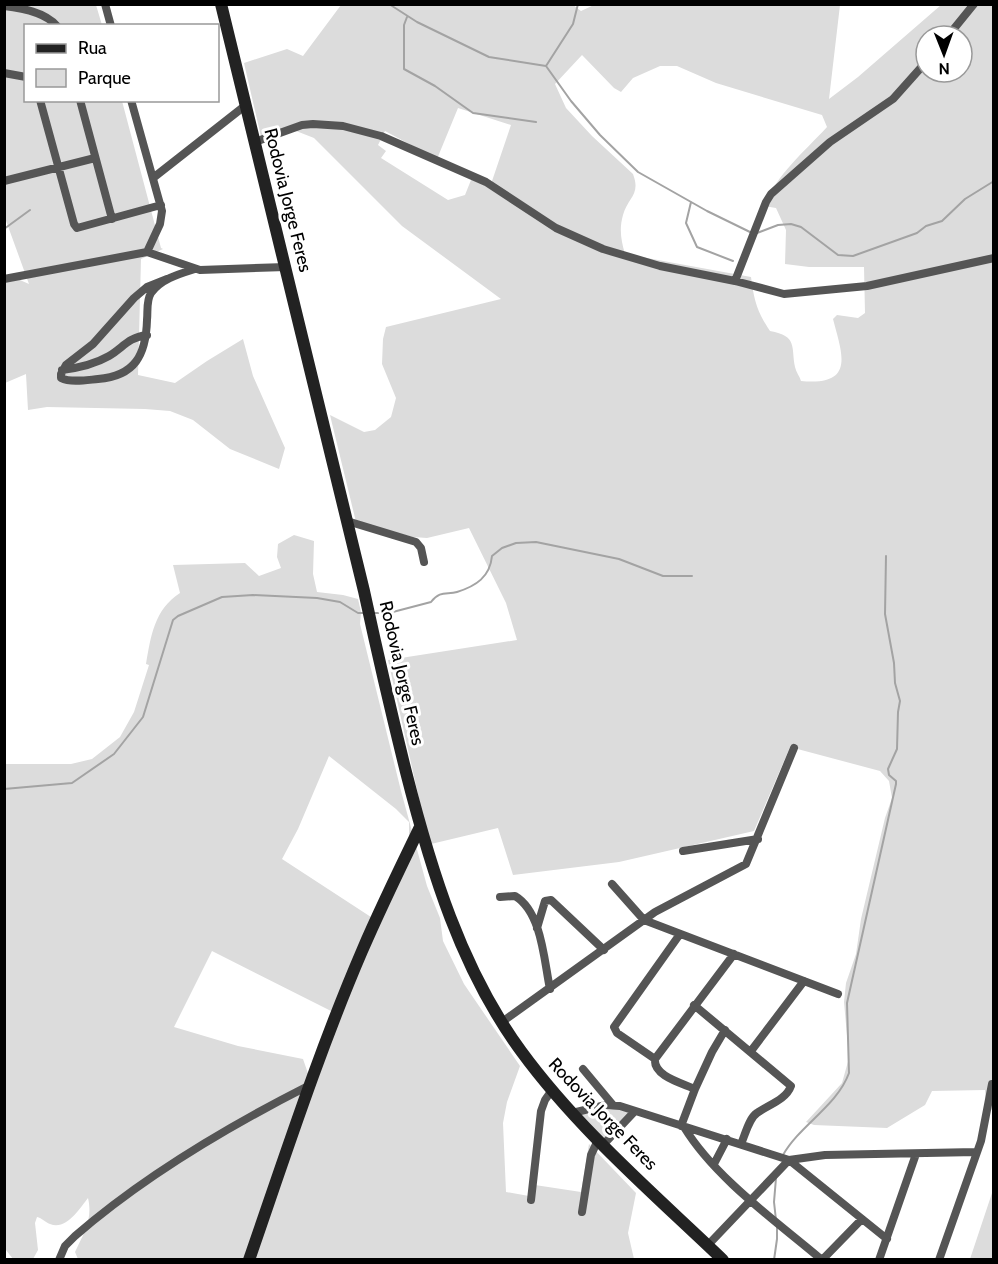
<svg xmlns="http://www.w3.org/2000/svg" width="998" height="1264" font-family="Cabin,sans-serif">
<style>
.green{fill:#dcdcdc;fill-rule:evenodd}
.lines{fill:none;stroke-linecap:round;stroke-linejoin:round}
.stream{stroke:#a3a3a3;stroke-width:2}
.street{stroke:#555;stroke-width:8}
.secondary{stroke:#222;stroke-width:12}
.labels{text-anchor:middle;stroke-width:6;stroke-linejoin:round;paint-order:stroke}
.street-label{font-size:18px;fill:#000;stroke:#fff}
</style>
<rect width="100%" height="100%" fill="#fff"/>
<!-- green -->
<path class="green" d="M572 4 581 11 596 4 840 5 829 99 858 77 941 5H993V1110L986 1109 985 1090 932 1091 925 1105 887 1128 814 1125 806 1122 842 1083 849 1058 844 1002 846 983 856 954 861 919 885 818 892 798 889 781 880 771 790 747 754 831 619 862 513 875 498 828 431 844 424 821 388 660 517 640 506 603 469 528 427 538 413 537 356 522 330 415 364 432 375 430 391 417 396 398 382 364 383 339 386 327 501 299 402 226 314 138 291 129 262 141 244 63 287 49 303 56 341 5ZM926 36H962V72H926ZM582 55 614 88 621 92 633 78 660 66H677L716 83 822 115 827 127C804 152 777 174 764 206L776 208 786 230 785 264 809 267H864L865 313 858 318 837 315 833 319C842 354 856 386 801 381 800 377 796 372 795 367 791 347 798 336 770 331 757 312 754 300 751 277L625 254C621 240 619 229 623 215 628 197 641 195 633 174L592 136 566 108 555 84ZM458 108 511 125 491 184 473 175 465 195 448 200 381 158 386 151 378 145 385 131 437 159Z
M5 5H96L102 25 26 26V100L122 101 161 248 163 249 141 259 138 375 175 383 207 361 243 339 253 376 285 448 279 469 230 449 193 420 170 411 145 409 47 407 28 410 26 374 5 383V278L13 277 29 284 5 218Z
M294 535 314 541 313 574 317 592 343 595 358 599 361 612 360 624 401 791 427 886 440 918 443 941 464 984 520 1066 507 1102 503 1123 506 1192 529 1196 535 1185 581 1192 589 1144 636 1193 628 1233 634 1259H78L75 1252C84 1233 93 1219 88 1198 80 1208 66 1231 50 1224 45 1222 42 1218 37 1217L35 1223 38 1250 33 1259H13L6 1250 4 764H71L92 759 120 737 134 712 149 665 146 664C151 636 154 610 180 593L173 565 245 563 259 576 281 568 277 557 278 544ZM329 756 396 809 409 822V850L374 919 282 859 298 829ZM212 951 339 1015 311 1082 303 1059 238 1046 174 1027Z
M619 1108 631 1112 603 1141 576 1115Z
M993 1190V1259H970Z"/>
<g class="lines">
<!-- stream -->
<path class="stream" d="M389 4 417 22 489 57 546 66 571 101 600 135 638 172 707 211 752 233
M407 17 404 25V69L435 86 473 113 536 122
M546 66 573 24 578 4
M691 202 686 223 697 247 733 261
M4 229 30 210
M757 233 778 225 791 224 801 227 838 255 853 256 917 233 926 226 942 221 965 199 994 181
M375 613H389L431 602C440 590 447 595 457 592 476 586 490 577 492 556L502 548 516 543 536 542 619 559 663 576H692
M4 789 72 783 114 754 143 717 173 620 178 616 222 597 253 595 317 598 340 602 358 613H366
M783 1155C800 1125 837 1106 849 1073L847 1003 896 784V781L889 775 888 769 897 749 898 712 900 701 895 683 894 663 885 614 886 556
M776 1178 774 1202 776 1220
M774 1260 777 1239V1225"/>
<!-- street -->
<path class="street" d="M105 4 111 26
M4 6C22 8 45 12 57 26
M948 36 974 4
M4 73 26 77
M40 100 74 224 77 228 161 205
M80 100 112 219
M131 100 162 211 160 224 147 252
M255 142 302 125 313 124 343 126 381 136 486 182 556 228 603 249 660 266 735 281 784 294 867 286 994 258
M153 178 246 105
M4 181 95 158
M4 279 147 252 200 270 286 267
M167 279 147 287 134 298 93 344 66 365 61 374V378C71 383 87 380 98 379 135 376 146 355 147 320 148 311 146 301 151 293 161 279 179 274 195 269
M735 281 766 202 771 194 830 142 893 99 926 62
M62 370C78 368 95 364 109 356 124 347 127 338 147 335
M347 521 416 542 421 548 424 562
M683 851 758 839
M612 884 644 920 838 994
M500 897 515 896C542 912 544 961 550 989
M537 928 545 901 551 900 604 950
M680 934 614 1027 617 1033 655 1059C653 1076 682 1083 695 1089L681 1126
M694 1005 791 1086C786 1100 768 1105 757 1113 749 1118 745 1135 741 1144
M502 1022 655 912 746 864 794 748
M751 1051 804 981
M655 1059 734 954
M583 1069 613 1105
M695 1089 712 1052 725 1030
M572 1113 606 1105 620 1106 789 1160 887 1239
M684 1127C715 1178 776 1221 822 1260
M603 1145 635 1111
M714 1164 727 1139
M531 1200 541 1111 545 1100 552 1090
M582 1212 591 1155 598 1140
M708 1245 789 1160 825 1155 976 1152
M59 1260 65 1246 75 1236C144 1176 229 1126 310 1085
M822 1260 862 1219
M879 1260 916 1154
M939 1260 981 1141 992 1084"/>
<!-- secondary -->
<path class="secondary" d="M221 4 364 591C377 651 391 712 406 772 431 870 461 969 521 1051 578 1129 653 1193 723 1260
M249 1260C285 1156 319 1051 362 951 380 909 400 868 420 827"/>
</g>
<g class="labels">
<!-- street labels -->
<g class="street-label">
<text transform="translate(288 200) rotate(76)" y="6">Rodovia Jorge Feres</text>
<text transform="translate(402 673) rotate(77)" y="6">Rodovia Jorge Feres</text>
<text transform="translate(603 1114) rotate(46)" y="6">Rodovia Jorge Feres</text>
</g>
</g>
<!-- border -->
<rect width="998" height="1264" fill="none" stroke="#000000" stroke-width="12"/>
<!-- legend -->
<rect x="24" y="24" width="195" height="78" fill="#ffffff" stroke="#999999" stroke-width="1.5"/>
<rect x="36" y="44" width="30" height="9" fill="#222222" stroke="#999999" stroke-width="1.5"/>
<text x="78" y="54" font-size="18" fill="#000000">Rua</text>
<rect x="36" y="69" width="30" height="18" fill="#dcdcdc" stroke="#999999" stroke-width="1.5"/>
<text x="78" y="84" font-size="18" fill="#000000">Parque</text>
<!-- north arrow -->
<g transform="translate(944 54) rotate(179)"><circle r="28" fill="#ffffff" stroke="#999999" stroke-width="1.5"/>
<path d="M0-4.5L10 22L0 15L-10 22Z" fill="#000000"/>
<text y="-9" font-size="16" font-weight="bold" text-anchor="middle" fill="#000000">N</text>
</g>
</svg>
